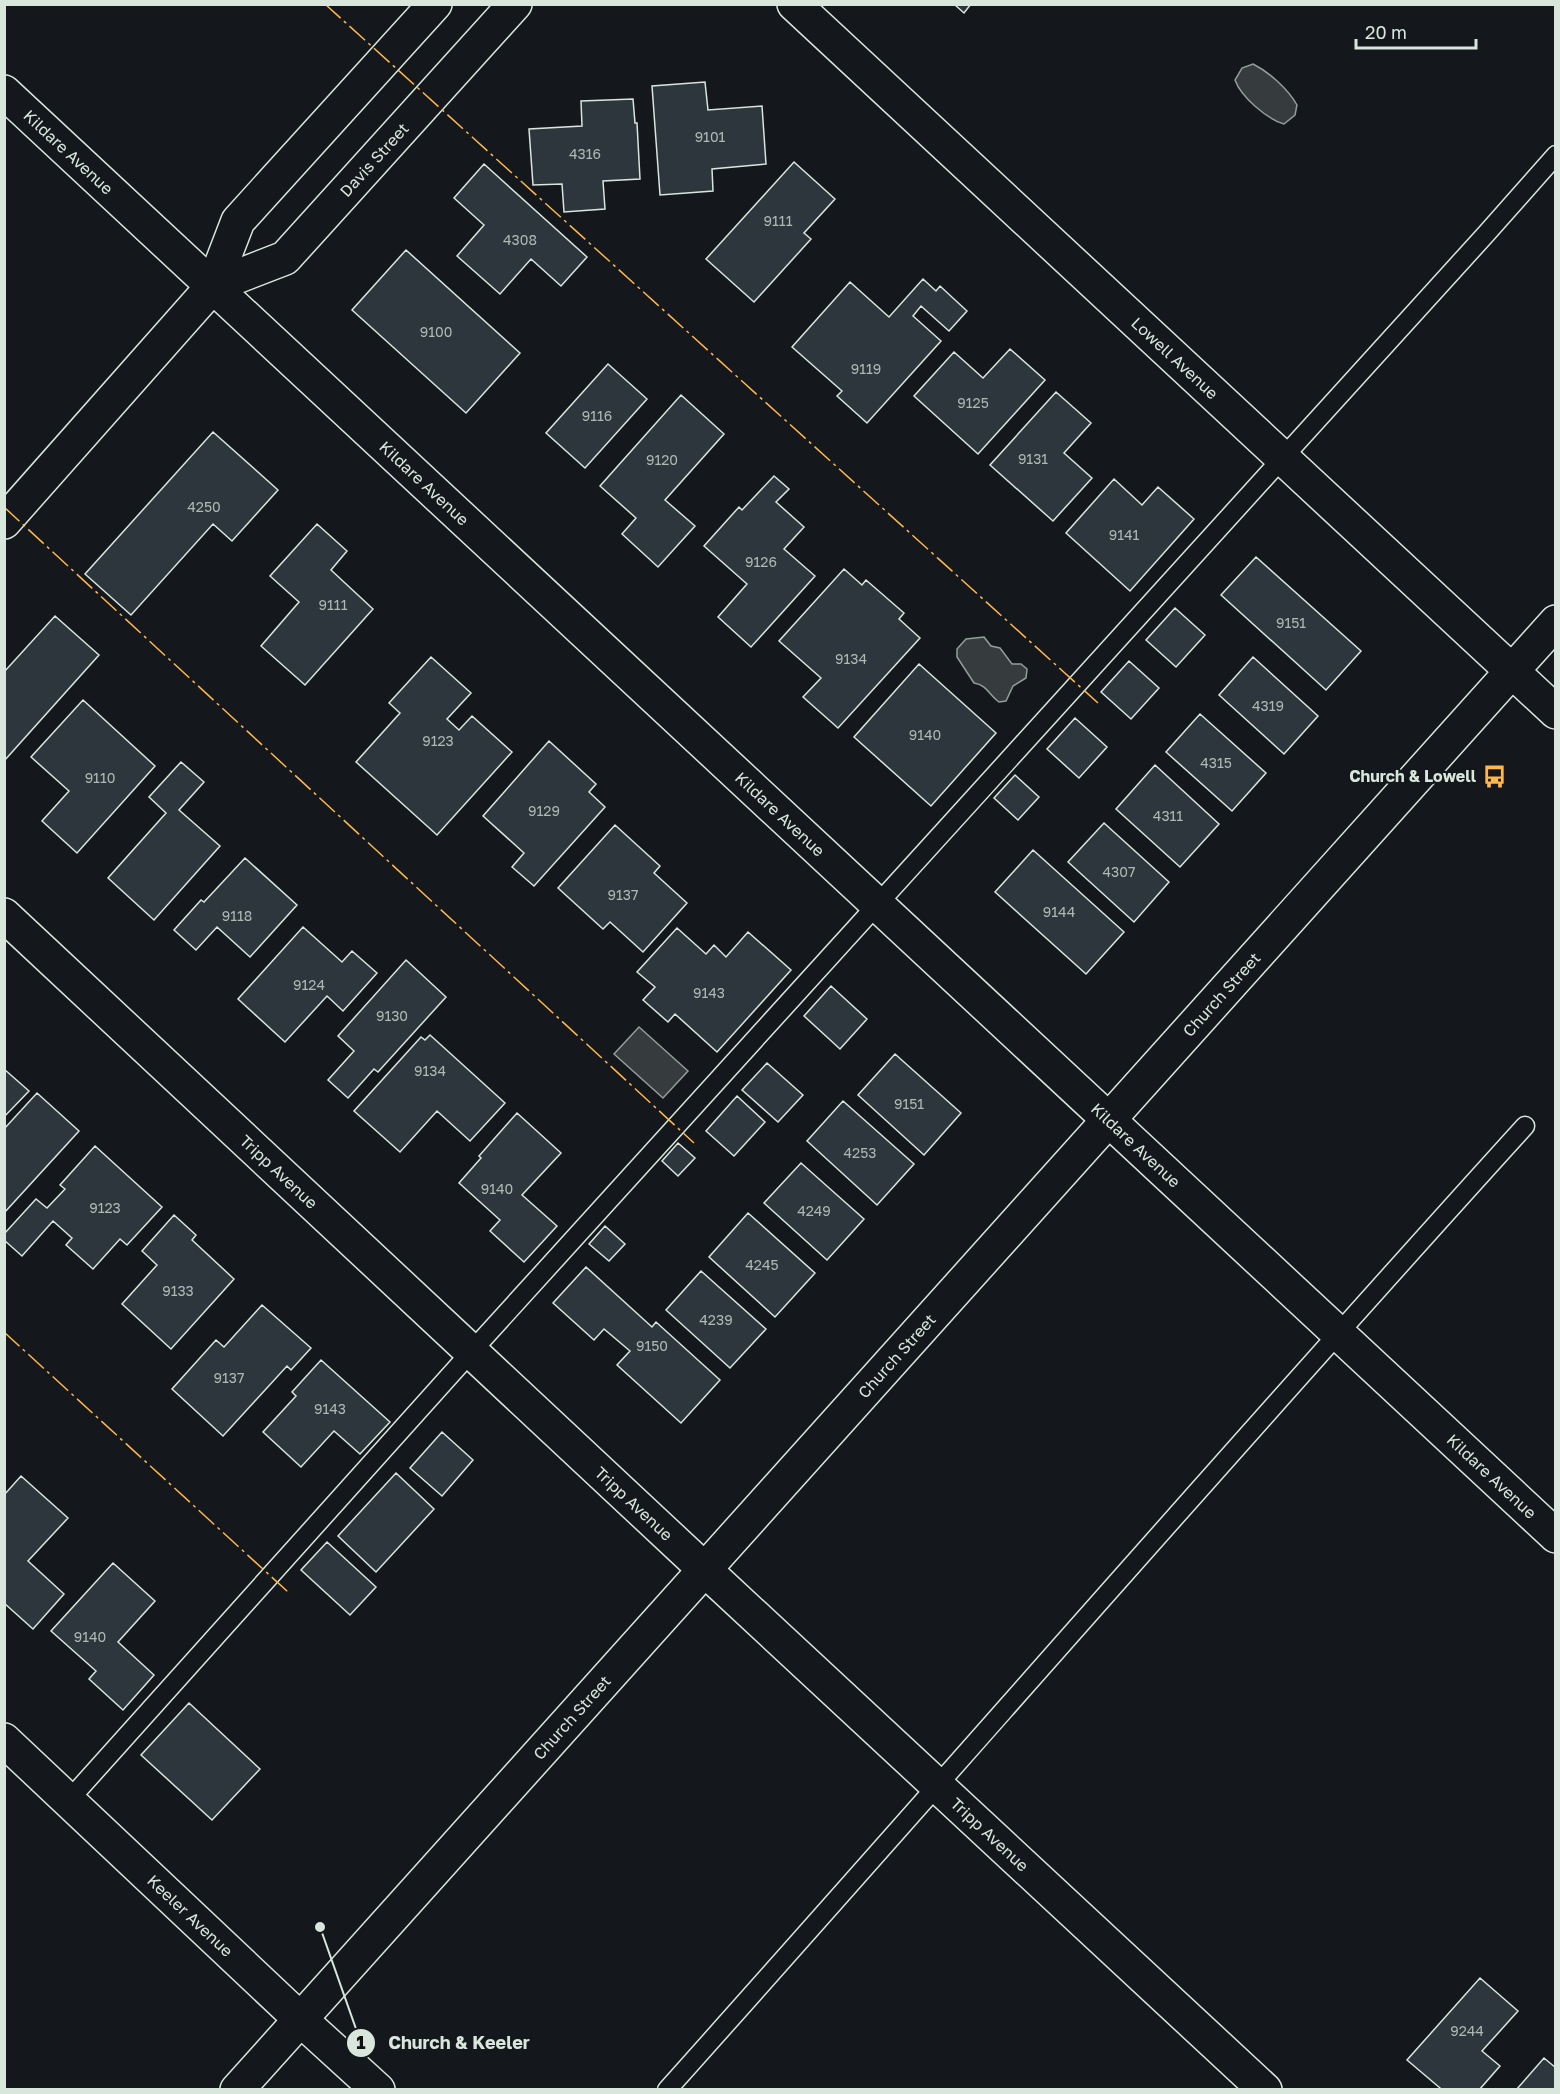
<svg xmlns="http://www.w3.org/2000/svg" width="1560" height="2094" font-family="'Golos Text',sans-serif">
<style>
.water{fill:#363b3e;stroke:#939e99;stroke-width:1.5}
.building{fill:#2c363c;stroke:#d8e6dc;stroke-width:1.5}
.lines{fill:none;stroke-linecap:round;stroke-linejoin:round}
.lane-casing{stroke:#d8e6dc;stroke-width:21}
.street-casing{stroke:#d8e6dc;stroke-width:36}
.secondary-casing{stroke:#d8e6dc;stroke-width:36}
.lane{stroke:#14181c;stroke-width:18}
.street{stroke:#14181c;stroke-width:33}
.secondary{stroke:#14181c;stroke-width:33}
.power{stroke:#ffb74d;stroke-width:1.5;stroke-dasharray:21 4.5 3 4.5;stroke-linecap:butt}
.labels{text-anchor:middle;stroke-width:4.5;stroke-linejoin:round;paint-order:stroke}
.number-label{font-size:14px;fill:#adbab4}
.street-label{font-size:16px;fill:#d8e6dc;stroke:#14181c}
.poi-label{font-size:16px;font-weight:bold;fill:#d8e6dc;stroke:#14181c;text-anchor:end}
.leader{fill:none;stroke:#d8e6dc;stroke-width:2}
.callout-dot{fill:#d8e6dc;stroke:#14181c;stroke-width:2}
.mark-label{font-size:18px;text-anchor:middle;font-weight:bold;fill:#111}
.callout-label{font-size:18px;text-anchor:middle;font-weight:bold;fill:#d8e6dc;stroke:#14181c;stroke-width:4.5;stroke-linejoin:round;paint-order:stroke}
</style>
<rect width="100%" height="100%" fill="#14181c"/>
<!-- water -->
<path class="water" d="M1253 64C1269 72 1288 89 1297 105L1295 115 1284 124C1267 119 1241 97 1235 80L1242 68Z
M984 637 991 646 1000 648 1012 664H1021L1027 669 1026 678 1013 686 1006 701 999 702C989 695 987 685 974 683L957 657V649L966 639Z
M639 1027 688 1071 663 1098 614 1054Z"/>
<!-- building -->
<path class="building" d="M954 4H971L964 13Z
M705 82 708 110 762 106 766 164 712 169 713 191 660 195 652 86Z
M633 99 635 123H637L640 179 603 181 605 209 564 212 562 184 533 185 529 129 582 126 581 101Z
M794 162 835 199 804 233 811 239 754 302 706 259Z
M484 164 587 257 561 286 531 259 500 294 457 256 484 225 454 198Z
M406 250 520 353 466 413 352 310Z
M923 279 936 291 940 286 967 311 949 331 921 306 913 316 941 341 867 423 837 396 842 391 792 347 850 282 889 317Z
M1010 349 1045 380 978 454 914 396 954 352 983 378Z
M608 364 647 399 585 468 546 433Z
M1056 392 1091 423 1064 453 1092 478 1053 521 990 465Z
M681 395 724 434 665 500 695 526 658 567 622 534 636 518 600 486Z
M213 432 278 490 232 541 213 524 131 615 85 574Z
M774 476 789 489 776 502 804 527 784 549 815 576 751 647 718 617 747 584 704 546 739 507 742 510Z
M1114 479 1142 505 1158 487 1194 519 1130 591 1066 533Z
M317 524 347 551 331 570 373 609 305 685 261 646 299 602 270 576Z
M1256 557 1361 651 1326 690 1221 595Z
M844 569 862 585 866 580 904 613 899 619 920 638 838 728 803 697 821 678 779 641Z
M1175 608 1205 635 1176 667 1146 640Z
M55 616 99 655 4 761V672Z
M431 657 471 693 447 719 459 730 472 716 512 752 437 835 356 762 400 713 389 703Z
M1253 657 1318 716 1284 754 1219 695Z
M1129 661 1159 688 1131 719 1101 692Z
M919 664 996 733 931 806 854 737Z
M83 700 155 766 77 853 42 821 69 791 31 757Z
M1200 714 1266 773 1232 811 1166 752Z
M1075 718 1107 747 1079 778 1047 749Z
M549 741 596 784 589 792 605 807 534 886 512 867 524 853 483 816Z
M181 762 204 782 179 810 220 846 154 920 108 878 166 813 149 797Z
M1155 765 1219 824 1180 867 1116 809Z
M1015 775 1039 797 1018 820 994 798Z
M1104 823 1169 882 1134 922 1068 862Z
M615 825 660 866 654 873 687 903 643 952 610 922 603 929 558 888Z
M1033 850 1124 932 1086 974 995 892Z
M245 858 297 905 250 957 217 927 196 950 174 930 201 900 204 902Z
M303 927 342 962 352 951 377 973 343 1011 327 996 285 1042 238 999Z
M677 928 706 954 714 945 726 957 748 932 791 970 717 1052 675 1014 668 1022 643 1000 655 987 637 972Z
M406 960 446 997 378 1072 374 1069 348 1098 328 1080 354 1051 338 1036Z
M831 986 867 1019 840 1049 804 1016Z
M430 1035 505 1103 470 1141 437 1111 400 1152 354 1111 421 1037 425 1040Z
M895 1054 961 1113 924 1155 858 1095Z
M767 1063 803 1095 778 1122 742 1090Z
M4 1069 29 1091 4 1117Z
M37 1093 79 1131 4 1213V1129Z
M737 1096 765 1122 734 1156 706 1131Z
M843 1101 914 1164 877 1205 807 1141Z
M517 1113 561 1153 522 1195 557 1226 524 1262 490 1231 500 1220 459 1183 481 1158 479 1156Z
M678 1143 695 1158 678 1176 662 1161Z
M95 1146 162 1207 127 1245 120 1239 93 1269 66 1245 72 1238 53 1221 22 1256 4 1240V1234L36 1199 47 1208 65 1189 60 1185Z
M801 1163 864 1219 827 1260 764 1203Z
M748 1213 815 1273 775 1317 709 1257Z
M174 1215 196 1235 192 1240 234 1279 171 1349 122 1304 157 1265 142 1251Z
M605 1226 625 1244 609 1261 589 1244Z
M586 1267 652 1327 656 1322 720 1380 681 1423 617 1365 630 1351 604 1329 594 1340 553 1303Z
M701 1271 766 1329 730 1368 666 1310Z
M262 1305 311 1348 291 1370 287 1366 223 1436 172 1389 216 1340 224 1347Z
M321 1360 390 1422 360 1454 334 1431 301 1467 263 1432 296 1396 292 1392Z
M442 1432 473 1460 442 1496 410 1468Z
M396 1473 434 1509 376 1572 338 1536Z
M21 1476 68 1518 28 1561 64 1594 33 1629 4 1603V1495Z
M327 1542 376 1587 350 1615 301 1570Z
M113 1563 155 1601 118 1642 154 1675 123 1710 89 1679 96 1671 51 1631Z
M189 1703 260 1769 212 1820 141 1755Z
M1480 1978 1518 2011 1482 2051 1500 2066 1479 2090H1438L1440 2088 1407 2060Z
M1544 2058 1556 2068V2090H1516Z"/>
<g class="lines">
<defs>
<path id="lane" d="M69 1800 471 1352 1486 234 1556 155
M667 2090C954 1769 1236 1444 1525 1126"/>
<g id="street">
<path id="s1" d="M794 4 1556 712"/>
<path id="s2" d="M4 92 1556 1536"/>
<path id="s3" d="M213 286 285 258 515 4"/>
<path d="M4 522 213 286 238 221 435 4"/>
<path id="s4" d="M4 915 704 1569 1265 2090"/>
</g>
<g id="secondary">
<path id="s5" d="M4 1740 300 2019 378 2090"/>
<path id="s6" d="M237 2090 1556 622"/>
</g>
</defs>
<!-- lane casing -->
<use href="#lane" class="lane-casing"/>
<!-- street casing -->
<use href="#street" class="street-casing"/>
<!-- secondary casing -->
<use href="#secondary" class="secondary-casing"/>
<!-- lane -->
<use href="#lane" class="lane"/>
<!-- street -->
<use href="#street" class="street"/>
<!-- secondary -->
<use href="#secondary" class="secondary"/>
<!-- power -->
<path class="power" d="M325 4 1098 703
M4 507 694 1143
M4 1332 288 1592"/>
</g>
<!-- icons -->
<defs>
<symbol id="bus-bare" viewBox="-9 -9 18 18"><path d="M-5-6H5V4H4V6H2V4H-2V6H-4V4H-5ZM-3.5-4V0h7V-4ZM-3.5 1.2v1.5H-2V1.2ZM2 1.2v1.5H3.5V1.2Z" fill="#ffb74d" stroke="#14181c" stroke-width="2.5" paint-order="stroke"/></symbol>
</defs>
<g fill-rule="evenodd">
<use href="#bus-bare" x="1478" y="760" width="33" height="33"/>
</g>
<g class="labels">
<!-- number labels -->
<g class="number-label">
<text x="710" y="142">9101</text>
<text x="585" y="159">4316</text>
<text x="778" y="226">9111</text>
<text x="520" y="245">4308</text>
<text x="436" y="337">9100</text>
<text x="866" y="374">9119</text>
<text x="973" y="408">9125</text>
<text x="597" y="421">9116</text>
<text x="1033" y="464">9131</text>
<text x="662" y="465">9120</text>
<text x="204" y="512">4250</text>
<text x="1124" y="540">9141</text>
<text x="761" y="567">9126</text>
<text x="333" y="610">9111</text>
<text x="1291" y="628">9151</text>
<text x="851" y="664">9134</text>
<text x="1268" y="711">4319</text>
<text x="925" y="740">9140</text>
<text x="438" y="746">9123</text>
<text x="1216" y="768">4315</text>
<text x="100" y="783">9110</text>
<text x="544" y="816">9129</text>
<text x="1168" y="821">4311</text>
<text x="1119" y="877">4307</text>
<text x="623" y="900">9137</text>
<text x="1059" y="917">9144</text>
<text x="237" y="921">9118</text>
<text x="309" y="990">9124</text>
<text x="709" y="998">9143</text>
<text x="392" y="1021">9130</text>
<text x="430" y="1076">9134</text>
<text x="909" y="1109">9151</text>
<text x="860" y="1158">4253</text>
<text x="497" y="1194">9140</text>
<text x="105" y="1213">9123</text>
<text x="814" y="1216">4249</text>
<text x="762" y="1270">4245</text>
<text x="178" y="1296">9133</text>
<text x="716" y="1325">4239</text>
<text x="652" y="1351">9150</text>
<text x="229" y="1383">9137</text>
<text x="330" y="1414">9143</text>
<text x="90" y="1642">9140</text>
<text x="1467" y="2036">9244</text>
</g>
<!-- street labels -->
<g class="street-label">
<text dy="6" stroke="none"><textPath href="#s2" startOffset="88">Kildare Avenue</textPath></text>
<text dy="6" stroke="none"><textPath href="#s3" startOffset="210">Davis Street</textPath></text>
<text dy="6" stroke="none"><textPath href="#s1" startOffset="520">Lowell Avenue</textPath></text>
<text dy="6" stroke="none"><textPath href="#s2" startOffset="574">Kildare Avenue</textPath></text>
<text dy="6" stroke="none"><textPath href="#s2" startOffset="1060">Kildare Avenue</textPath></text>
<text dy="6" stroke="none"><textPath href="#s6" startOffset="1473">Church Street</textPath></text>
<text dy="6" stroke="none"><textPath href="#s2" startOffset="1546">Kildare Avenue</textPath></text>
<text dy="6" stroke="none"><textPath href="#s4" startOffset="376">Tripp Avenue</textPath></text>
<text dy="6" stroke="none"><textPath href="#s6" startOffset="987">Church Street</textPath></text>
<text dy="6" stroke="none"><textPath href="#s2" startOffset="2032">Kildare Avenue</textPath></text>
<text dy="6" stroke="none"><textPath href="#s4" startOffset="862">Tripp Avenue</textPath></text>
<text dy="6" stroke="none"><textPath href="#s6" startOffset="501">Church Street</textPath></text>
<text dy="6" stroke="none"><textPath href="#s4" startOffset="1348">Tripp Avenue</textPath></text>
<text dy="6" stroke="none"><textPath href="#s5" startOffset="256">Keeler Avenue</textPath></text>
</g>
<!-- poi labels -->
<g class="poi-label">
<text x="1476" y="782">Church &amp; Lowell</text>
</g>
</g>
<!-- callouts -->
<path class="leader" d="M320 1927L361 2043"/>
<g class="callout-dot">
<circle cx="320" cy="1927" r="6"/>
<circle cx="361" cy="2043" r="15"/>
</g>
<g class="mark-label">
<text x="361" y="2049">1</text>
</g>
<g class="callout-label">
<text x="459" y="2049">Church &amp; Keeler</text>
</g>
<!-- border -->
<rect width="1560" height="2094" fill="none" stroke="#d8e6dc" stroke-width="12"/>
<!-- scale -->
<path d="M1356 39v9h120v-9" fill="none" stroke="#d8e6dc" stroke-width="3"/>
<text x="1365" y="39" font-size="18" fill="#d8e6dc" stroke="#14181c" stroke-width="4.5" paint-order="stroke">20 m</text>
</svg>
